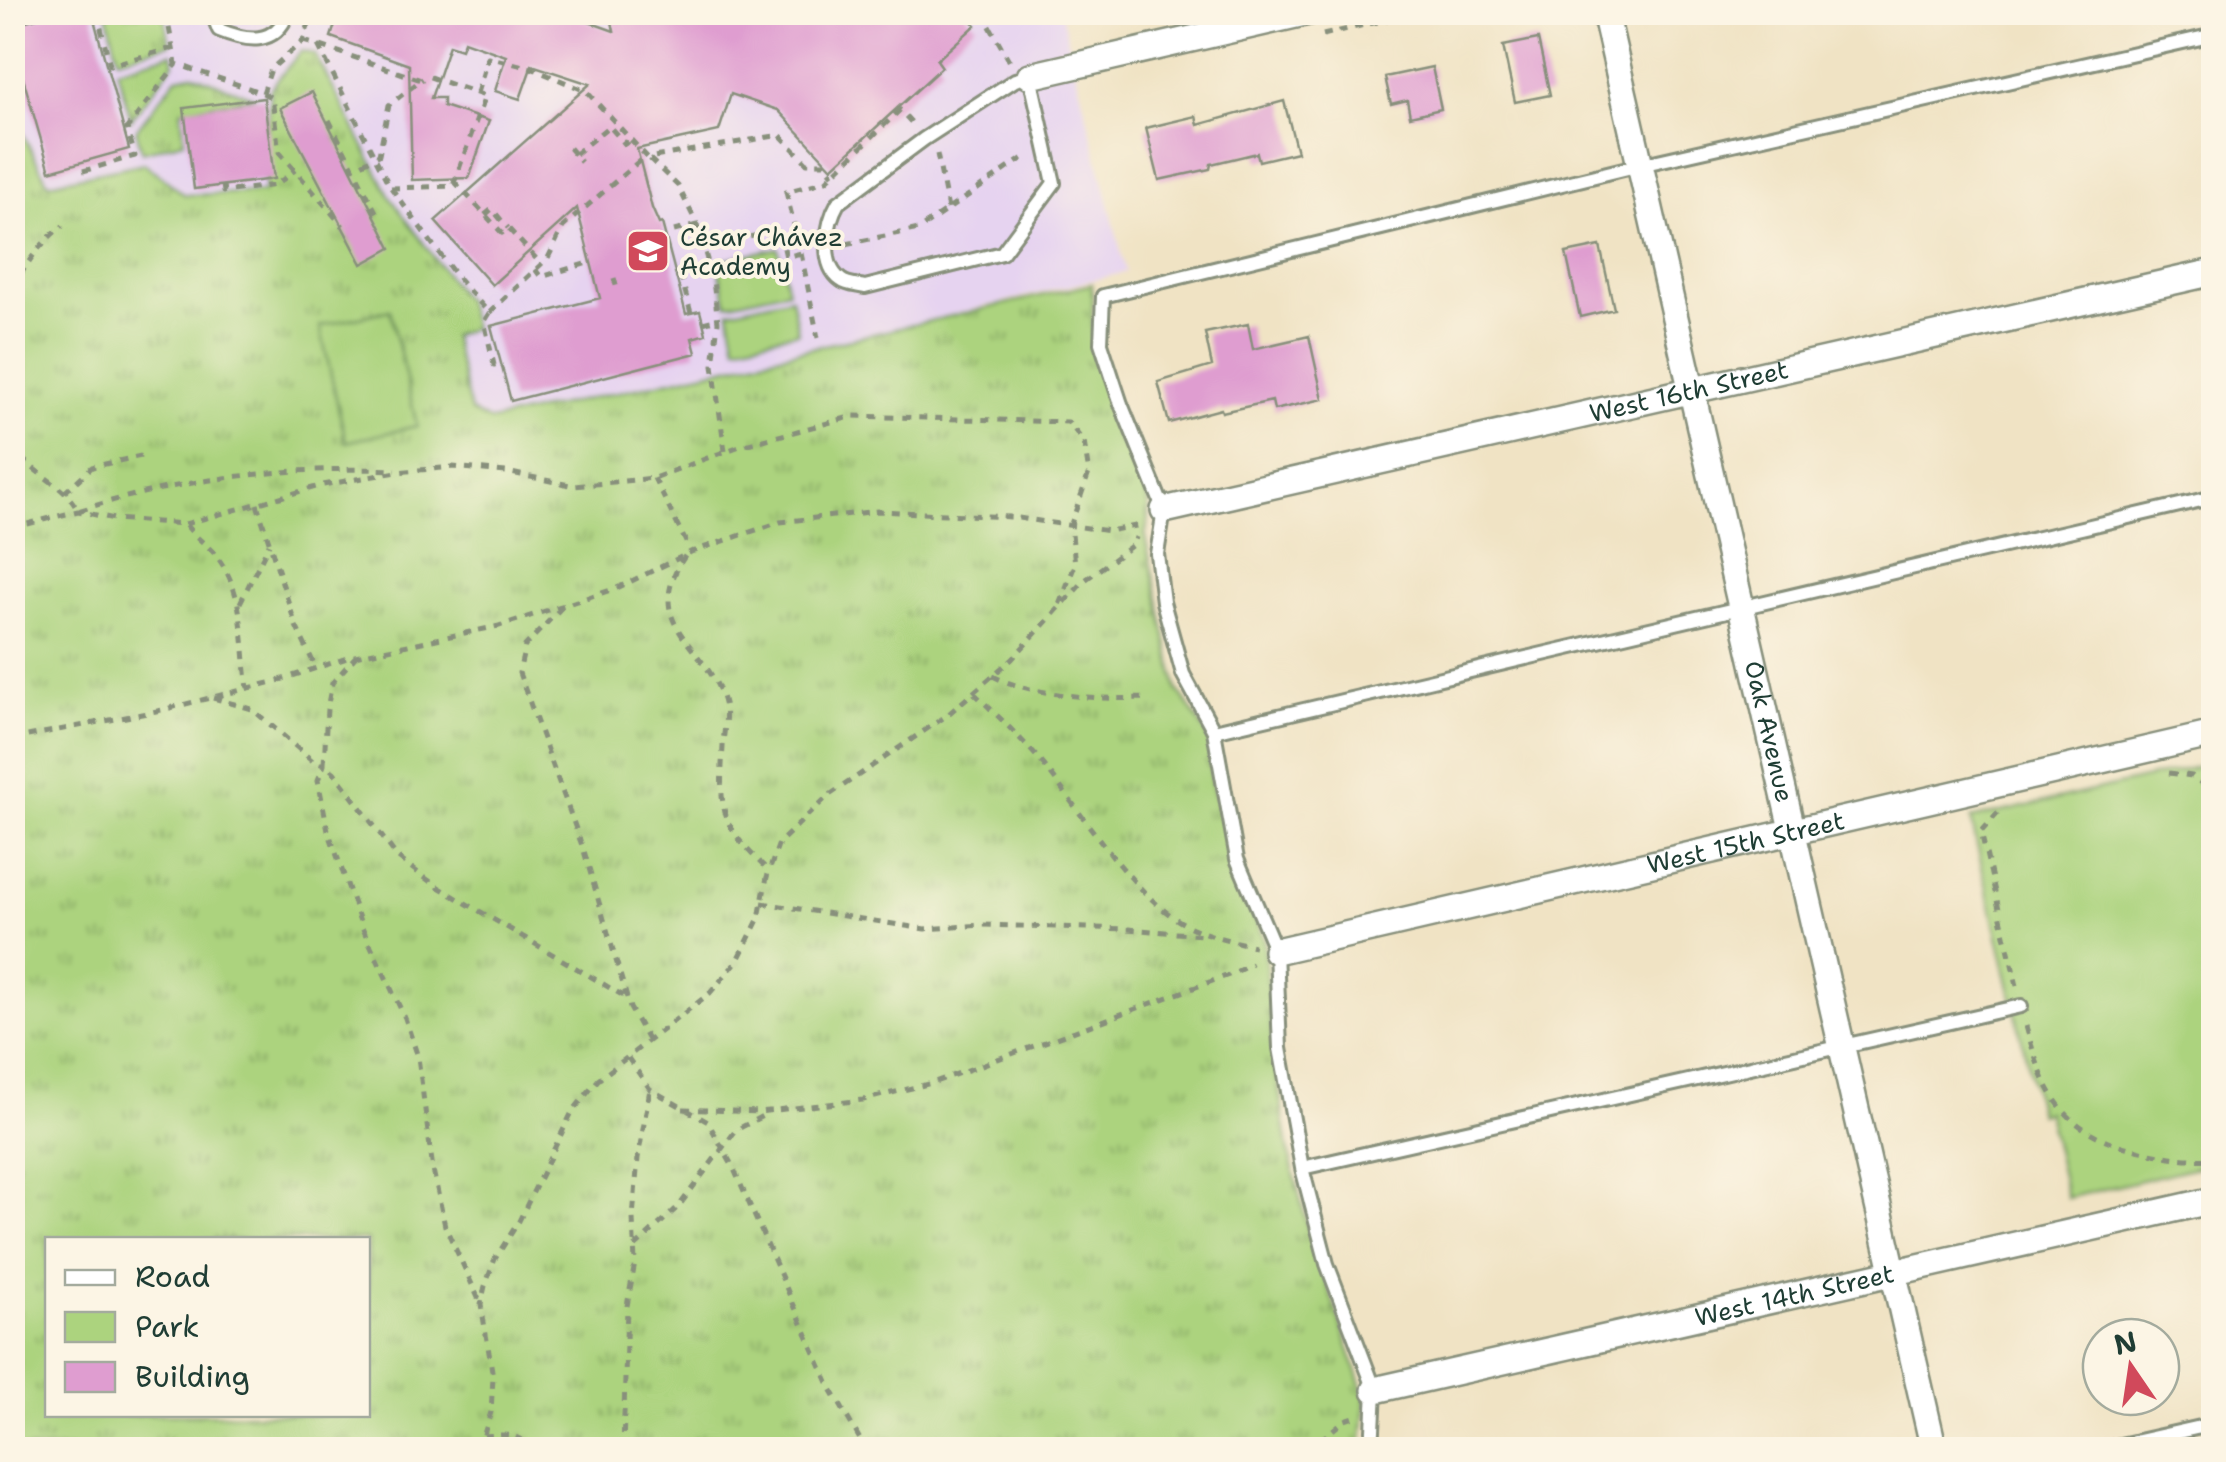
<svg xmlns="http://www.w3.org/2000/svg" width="2226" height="1462" font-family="'Shantell Sans',sans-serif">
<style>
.built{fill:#e6d3f0}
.grass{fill:url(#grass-tufts);stroke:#668859;stroke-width:2.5;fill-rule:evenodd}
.park{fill:#acd37e;stroke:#668859;stroke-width:2.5}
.building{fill:#df9dd0}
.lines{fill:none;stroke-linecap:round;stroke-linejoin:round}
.service-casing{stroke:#88907c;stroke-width:18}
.minor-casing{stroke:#88907c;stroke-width:30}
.path{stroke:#88907c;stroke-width:5;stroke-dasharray:8 8;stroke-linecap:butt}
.service{stroke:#fff;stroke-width:12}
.minor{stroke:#fff;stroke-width:25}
.labels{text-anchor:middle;stroke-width:8;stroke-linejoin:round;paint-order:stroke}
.poi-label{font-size:25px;fill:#1f3d34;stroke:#fcf5e5;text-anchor:start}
.street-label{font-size:25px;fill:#1f3d34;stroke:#fcf5e5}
</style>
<defs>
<pattern id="grass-tufts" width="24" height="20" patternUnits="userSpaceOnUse" patternTransform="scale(2.5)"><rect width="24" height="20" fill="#acd37e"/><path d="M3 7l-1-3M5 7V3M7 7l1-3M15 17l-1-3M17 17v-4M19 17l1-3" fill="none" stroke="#8bac68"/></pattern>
</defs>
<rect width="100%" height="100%" fill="#fcf5e5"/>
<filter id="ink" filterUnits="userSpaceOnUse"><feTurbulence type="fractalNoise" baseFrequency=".01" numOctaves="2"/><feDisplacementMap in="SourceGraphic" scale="20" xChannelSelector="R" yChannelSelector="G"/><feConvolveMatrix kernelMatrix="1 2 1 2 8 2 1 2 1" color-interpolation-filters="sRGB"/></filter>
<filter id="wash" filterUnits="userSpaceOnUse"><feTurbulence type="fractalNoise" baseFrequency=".0048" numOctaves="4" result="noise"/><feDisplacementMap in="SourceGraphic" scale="40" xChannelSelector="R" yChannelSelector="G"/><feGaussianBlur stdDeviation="2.25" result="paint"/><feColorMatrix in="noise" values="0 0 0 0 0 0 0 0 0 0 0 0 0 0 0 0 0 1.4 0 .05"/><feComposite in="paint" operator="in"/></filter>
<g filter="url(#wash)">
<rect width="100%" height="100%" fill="#f0e3c4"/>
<!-- built -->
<path class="built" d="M12 13H1061L1126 272 458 434 13 182Z"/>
<!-- grass -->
<path class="grass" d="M107 13H164L170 44 118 58Z
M301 51 315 54 391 198 466 302 473 328 452 336 471 412 491 421 1092 284C1092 318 1091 351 1102 384 1120 438 1160 477 1145 537L1177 689 1209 737 1211 781 1240 883 1264 939 1273 1050 1288 1149 1306 1222 1366 1399 1361 1449H13L12 113 48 183 144 163 185 195 264 192 270 89ZM48 1240H368V1414H48Z
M172 53 174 63 131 120 117 69Z
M192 74 253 97 181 110 184 141 142 152 136 130 177 77Z"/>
<!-- park -->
<path class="park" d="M778 248 788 290 727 304 717 261Z
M791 297 798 332 736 346 729 311Z
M390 310 417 426 346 442 320 326Z
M2213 763V1163L2067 1198 2047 1112 2039 1114 1971 819Z"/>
<g id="blocks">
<!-- building -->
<path class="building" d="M58 12H92L129 149 50 171 19 64 12 66V25Z
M339 12H561L614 31 610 12H964L976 25 937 60 942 67 832 168 778 110 731 94 719 131 637 149 652 208 659 224 662 223 686 314 700 311 706 334 692 338 696 353 511 401 491 326 600 298 577 208 492 285 435 221 590 84 532 65 520 99 495 91 506 56 464 41 461 49 449 45 431 98H443V106L489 121 469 178 412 180 409 65 331 37Z
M1538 39 1550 95 1515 102 1503 46Z
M1432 67 1441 109 1410 116 1407 100 1391 104 1385 77Z
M312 92 391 248 362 264 280 108Z
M264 98 274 179 194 189 184 108Z
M1284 101 1297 152 1259 161 1257 153 1211 164 1210 169 1159 180 1146 128 1196 116 1198 125Z
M1600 246 1614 309 1580 317 1566 253Z
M1248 324 1253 349 1309 336 1323 399 1274 410 1272 401 1222 412 1221 409 1169 423 1158 382 1212 366 1205 333Z"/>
</g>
</g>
<g filter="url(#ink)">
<use href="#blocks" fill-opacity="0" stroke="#88907c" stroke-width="2.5"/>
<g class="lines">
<defs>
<path id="service" d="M212 12 219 30C246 41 275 47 288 12
M1030 76 1054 183 1002 253 865 287C857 285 847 285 841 280 819 264 827 222 838 203L924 139 1015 80Z
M1214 731 2214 497
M1302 1168 2021 1006
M1372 1450 1375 1390 1327 1264 1302 1168 1280 1048 1276 951 1237 859 1214 731 1183 674 1163 602 1157 554 1164 510 1121 404 1101 343 1103 296 1640 165 2214 35
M2098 1450 2214 1424"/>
<g id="minor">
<path id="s1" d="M1605 12 1934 1450"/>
<path d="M1030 76 1309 12"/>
<path id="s2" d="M1164 510 2214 272"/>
<path id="s3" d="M1276 951 2214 734"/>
<path id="s4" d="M1375 1390 2214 1200"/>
</g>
</defs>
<!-- service casing -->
<use href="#service" class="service-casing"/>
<!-- minor casing -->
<use href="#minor" class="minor-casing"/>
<!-- path -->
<path class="path" d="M97 12 110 65 173 48
M166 12 176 64 263 93 271 69 303 41 313 12
M570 12 595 21 620 14
M982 12 1010 62
M13 19 37 12
M1323 35 1419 12
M303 41 318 45 389 185 456 276 489 313 548 258 563 227 646 155
M321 46 421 80 389 105 379 155 353 168
M263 93 272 98 279 152 343 226
M477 93 488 57 531 68 586 91 648 158 780 135 807 163H824L833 174
M329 120 378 216
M569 148 581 162
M575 154 609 126 625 144 629 140
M937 154 948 209
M650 159 678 186 696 222 713 280 718 322 713 365 725 451
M83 171 135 156 127 128 176 65
M454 181 502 233 508 228 541 264
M223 185 224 192 276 185 295 170
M391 188 453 186 485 96 427 76 421 80
M485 215 492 209 508 228
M674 231 697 225
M846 244 919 229 1026 156
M703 246 780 231 786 257 801 253 786 192 826 181 900 110 911 122
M801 253 818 338
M535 269 541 277 591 262
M614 278 618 293
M12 289C26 265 40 242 63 226
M489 313 484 321 494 365 501 363
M691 313 680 273 708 266
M703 323 718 319
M12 445C29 474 64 482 78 511 180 478 290 466 396 470
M654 478 691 552
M65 492 92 467 141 456
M257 504 296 626 316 668
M186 525C194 536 205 543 214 553 246 591 241 642 248 688
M12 528 78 511 114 519 185 524 323 485 397 472 453 467 506 472 575 486 654 478 737 447 854 416 1068 422 1084 442 1089 473 1071 524 1075 565 1057 610
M685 556C636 628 714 647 725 708 727 720 723 735 723 747 719 812 720 825 769 871
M240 603 269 544
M562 607 525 646 519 673 584 851 630 1008 648 1040
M357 655 332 683 327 709 324 765 334 772 398 858 435 885 627 998
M993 676C1031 696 1102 700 1146 698
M974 693C998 716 1022 739 1044 765 1079 810 1133 894 1181 922 1204 935 1228 940 1254 946
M213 698 252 709 314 762 324 765 318 780 328 830 362 927 405 1018 418 1057 433 1170 445 1226 481 1304
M12 739 162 710 277 681 350 657 499 626 617 588 691 552 780 522 878 511 1011 517 1109 531 1141 525
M2169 773 2192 776 2214 793
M1998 813 1981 832 2017 986
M762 903 925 929 983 925 1128 929 1201 935
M2026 1026C2045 1096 2063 1132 2137 1150 2162 1156 2187 1161 2214 1159
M628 1058 650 1089 708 1122 733 1167 830 1387 866 1450
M683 1109 759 1112 863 1100 932 1083 1229 975 1252 964
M635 1247 679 1206 736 1130 768 1113
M484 1436C501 1435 521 1431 529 1450
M529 1443 542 1450
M479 1450 491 1412 493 1377 481 1304 485 1286 495 1259 519 1221 572 1112 598 1080 710 993 738 960 759 918 767 877 779 843 828 796 946 716 1012 659 1085 580 1134 544 1136 537
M623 1450 627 1306 635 1263 633 1218 638 1158 650 1089
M1308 1450 1345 1420 1354 1417"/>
<!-- service -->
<use href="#service" class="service"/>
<!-- minor -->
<use href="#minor" class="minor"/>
</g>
</g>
<!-- icons -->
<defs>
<symbol id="school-square" viewBox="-11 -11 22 22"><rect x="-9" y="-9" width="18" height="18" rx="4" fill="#d1495b" stroke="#fcf5e5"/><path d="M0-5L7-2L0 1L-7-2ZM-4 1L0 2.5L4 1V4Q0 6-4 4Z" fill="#fff"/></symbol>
</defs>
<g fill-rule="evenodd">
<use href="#school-square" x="623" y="226" width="50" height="50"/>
</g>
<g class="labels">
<!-- poi labels -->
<g class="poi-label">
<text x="680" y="246">César Chávez<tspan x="680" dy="29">Academy</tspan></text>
</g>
<!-- street labels -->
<g class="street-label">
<text dy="9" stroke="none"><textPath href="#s2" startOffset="538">West 16th Street</textPath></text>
<text dy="9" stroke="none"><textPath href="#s1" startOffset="738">Oak Avenue</textPath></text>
<text dy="9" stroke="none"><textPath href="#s3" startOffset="482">West 15th Street</textPath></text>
<text dy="9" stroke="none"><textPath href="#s4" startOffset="430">West 14th Street</textPath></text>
</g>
</g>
<!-- margin -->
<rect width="2226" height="1462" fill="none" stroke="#fcf5e5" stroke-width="50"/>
<!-- legend -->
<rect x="45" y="1237" width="325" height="180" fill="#fcf5e5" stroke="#a4ab9e" stroke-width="2.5"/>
<rect x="65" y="1270" width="50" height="15" fill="#ffffff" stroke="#a4ab9e" stroke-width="2.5"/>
<text x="135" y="1287" font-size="30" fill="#1f3d34">Road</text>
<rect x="65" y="1312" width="50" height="30" fill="#acd37e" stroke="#a4ab9e" stroke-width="2.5"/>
<text x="135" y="1337" font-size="30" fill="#1f3d34">Park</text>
<rect x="65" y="1362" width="50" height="30" fill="#df9dd0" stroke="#a4ab9e" stroke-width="2.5"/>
<text x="135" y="1387" font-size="30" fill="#1f3d34">Building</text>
<!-- north arrow -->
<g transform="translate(2131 1367) rotate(347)"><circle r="48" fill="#fcf5e5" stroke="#a4ab9e" stroke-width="2.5"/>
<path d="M0-8L18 38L0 25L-18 38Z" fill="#d1495b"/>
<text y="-15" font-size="28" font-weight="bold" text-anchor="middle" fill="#1f3d34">N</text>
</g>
</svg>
